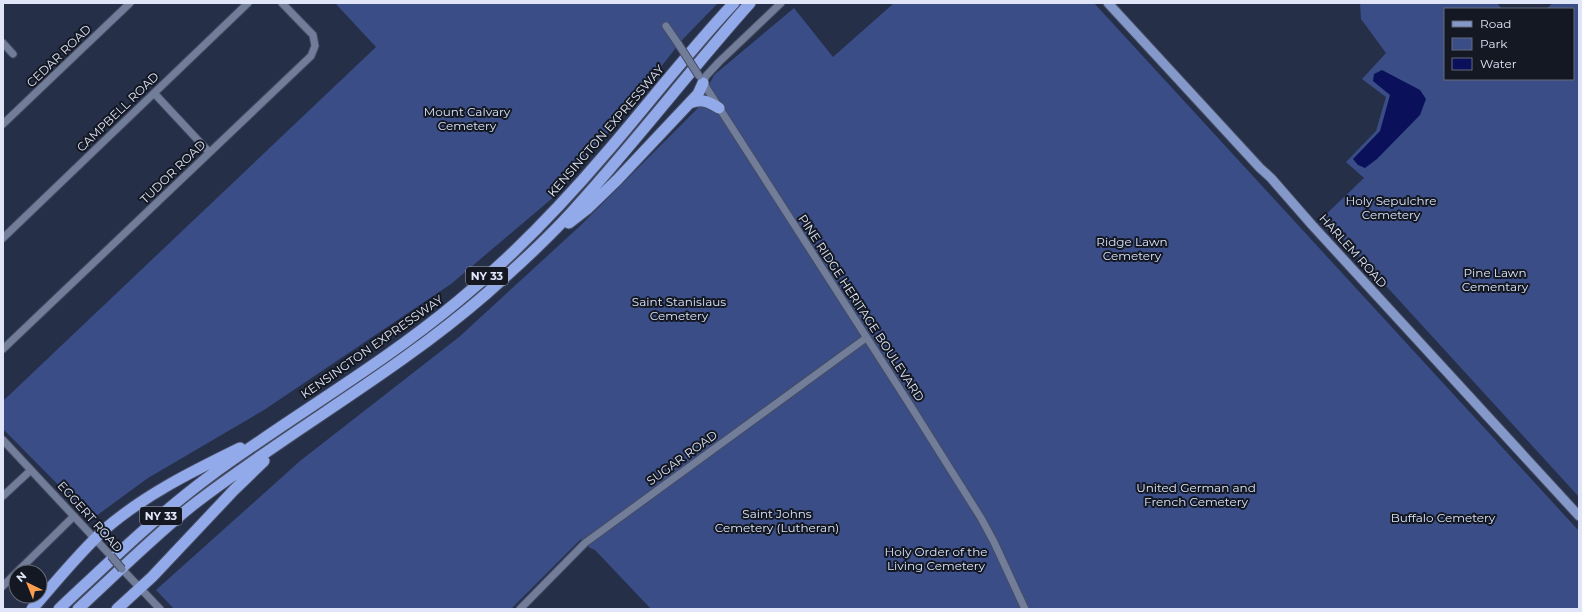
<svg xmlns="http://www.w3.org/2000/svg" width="1582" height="612" font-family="Montserrat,sans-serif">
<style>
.green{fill:#3a4d87}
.water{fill:#0a115a}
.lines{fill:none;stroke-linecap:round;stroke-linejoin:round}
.minor-casing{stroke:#454c62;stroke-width:9}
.major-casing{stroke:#454c62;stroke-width:11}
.highway-casing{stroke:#454c62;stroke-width:13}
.minor{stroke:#727d9a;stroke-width:7}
.major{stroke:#8598ca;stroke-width:9}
.highway{stroke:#92aaea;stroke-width:11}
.minor-bridge-casing{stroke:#454c62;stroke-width:9;stroke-linecap:butt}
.minor-bridge{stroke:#727d9a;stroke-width:7}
.labels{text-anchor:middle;stroke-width:4;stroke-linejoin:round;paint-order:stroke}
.shield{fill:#131823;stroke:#a2a8b7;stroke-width:1}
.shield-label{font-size:11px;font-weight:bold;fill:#e0e6f7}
.street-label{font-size:12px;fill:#e0e6f7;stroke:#131823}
.park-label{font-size:12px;fill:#dbe4fa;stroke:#131823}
</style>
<rect width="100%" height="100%" fill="#262f48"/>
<!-- green -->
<path class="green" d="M335 3H718L684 38 562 190 451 284 264 410 148 478 92 519 3 429V401L376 47Z
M894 3H1094L1579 531V609H651L595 550 590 548 581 539 511 609H174L156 590 300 461 459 337 581 225 697 109 714 75 794 8 833 57Z
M1360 3H1497L1502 9H1445V79H1573V9H1546L1553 3H1579V497L1323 217 1364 178 1346 162 1376 131 1386 97 1362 79 1386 53 1361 19Z"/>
<!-- water -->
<path class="water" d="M1382 70 1420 90 1426 99 1420 115 1377 159 1365 168 1358 165 1353 159 1380 131 1390 95 1373 81 1374 74Z"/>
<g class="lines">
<defs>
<path id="minor" d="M666 26 679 45
M3 43 13 54
M702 81 910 405 981 518 994 542 1025 609
M703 83 706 76 719 62 781 3
M154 93 209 152
M3 124 130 3
M3 238 248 3
M3 349 311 56 315 46 313 35 282 3
M3 440 111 556
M3 496 31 470
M122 569 160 609
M17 572 74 516
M3 586 16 573
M520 609 585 543 866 338"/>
<path id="major" d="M1108 3 1260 168 1271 178 1312 225 1579 516"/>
<path id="highway" d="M690 103C702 98 709 102 719 108
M569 223 587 209 617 180 698 94 703 83
M32 609C55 583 78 554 104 530 144 495 193 471 240 448
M59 609C108 563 156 516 210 476 292 416 380 366 457 302 512 257 560 207 606 153 649 103 689 51 734 3
M78 609C116 574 153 537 193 505 289 431 395 373 486 294 518 266 550 237 578 205 637 140 691 69 750 3
M117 609 152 577 234 490 264 461"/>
</defs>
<!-- minor casing -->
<use href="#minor" class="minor-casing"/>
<!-- major casing -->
<use href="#major" class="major-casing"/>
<!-- highway casing -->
<use href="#highway" class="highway-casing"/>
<!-- minor -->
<use href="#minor" class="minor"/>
<!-- major -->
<use href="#major" class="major"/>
<!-- highway -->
<use href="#highway" class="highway"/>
<defs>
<path id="minor-bridge" d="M679 45 699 76
M111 556 122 569"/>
</defs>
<!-- minor-bridge casing -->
<use href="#minor-bridge" class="minor-bridge-casing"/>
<!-- minor-bridge -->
<use href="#minor-bridge" class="minor-bridge"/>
</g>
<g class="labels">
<!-- shield labels -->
<g class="shield">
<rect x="466" y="267" width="42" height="18" rx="3"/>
<rect x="140" y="507" width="42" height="18" rx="3"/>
</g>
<g class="shield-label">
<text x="487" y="280">NY 33</text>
<text x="161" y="520">NY 33</text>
</g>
<!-- street labels -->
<g class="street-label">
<text transform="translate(59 56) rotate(-44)" y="4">CEDAR ROAD</text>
<text transform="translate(118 112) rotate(-44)" y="4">CAMPBELL ROAD</text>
<text transform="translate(606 131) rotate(-49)" y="4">KENSINGTON EXPRESSWAY</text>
<text transform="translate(173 172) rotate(-44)" y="4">TUDOR ROAD</text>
<text transform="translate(1353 251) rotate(48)" y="4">HARLEM ROAD</text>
<text transform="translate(861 308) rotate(57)" y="4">PINE RIDGE HERITAGE BOULEVARD</text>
<text transform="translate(372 347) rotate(-35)" y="4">KENSINGTON EXPRESSWAY</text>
<text transform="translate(682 458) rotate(-36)" y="4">SUGAR ROAD</text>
<text transform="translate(90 517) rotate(48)" y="4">EGGERT ROAD</text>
</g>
<!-- park labels -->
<g class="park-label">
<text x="467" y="116">Mount Calvary<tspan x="467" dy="14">Cemetery</tspan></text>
<text x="1391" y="205">Holy Sepulchre<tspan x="1391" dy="14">Cemetery</tspan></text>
<text x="1132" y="246">Ridge Lawn<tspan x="1132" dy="14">Cemetery</tspan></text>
<text x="1495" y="277">Pine Lawn<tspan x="1495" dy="14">Cementary</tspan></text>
<text x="679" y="306">Saint Stanislaus<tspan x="679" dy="14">Cemetery</tspan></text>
<text x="1196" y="492">United German and<tspan x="1196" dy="14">French Cemetery</tspan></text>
<text x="777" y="518">Saint Johns<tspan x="777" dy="14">Cemetery (Lutheran)</tspan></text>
<text x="1443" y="522">Buffalo Cemetery</text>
<text x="936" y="556">Holy Order of the<tspan x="936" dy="14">Living Cemetery</tspan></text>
</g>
</g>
<!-- border -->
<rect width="1582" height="612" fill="none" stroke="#e0e6f7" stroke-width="8"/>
<!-- legend -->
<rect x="1444" y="8" width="130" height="72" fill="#131823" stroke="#656a78"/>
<rect x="1452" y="21" width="20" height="6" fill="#8598ca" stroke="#656a78"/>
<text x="1480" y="28" font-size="12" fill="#e0e6f7">Road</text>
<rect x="1452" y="38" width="20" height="12" fill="#3a4d87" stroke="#656a78"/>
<text x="1480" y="48" font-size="12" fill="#e0e6f7">Park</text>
<rect x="1452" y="58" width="20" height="12" fill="#0a115a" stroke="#656a78"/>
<text x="1480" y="68" font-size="12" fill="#e0e6f7">Water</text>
<!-- north arrow -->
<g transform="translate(28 584) rotate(317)"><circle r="19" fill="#131823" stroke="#656a78"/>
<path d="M0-3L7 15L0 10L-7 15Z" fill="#fb9e50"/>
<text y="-6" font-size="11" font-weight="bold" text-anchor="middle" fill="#e0e6f7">N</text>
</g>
</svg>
